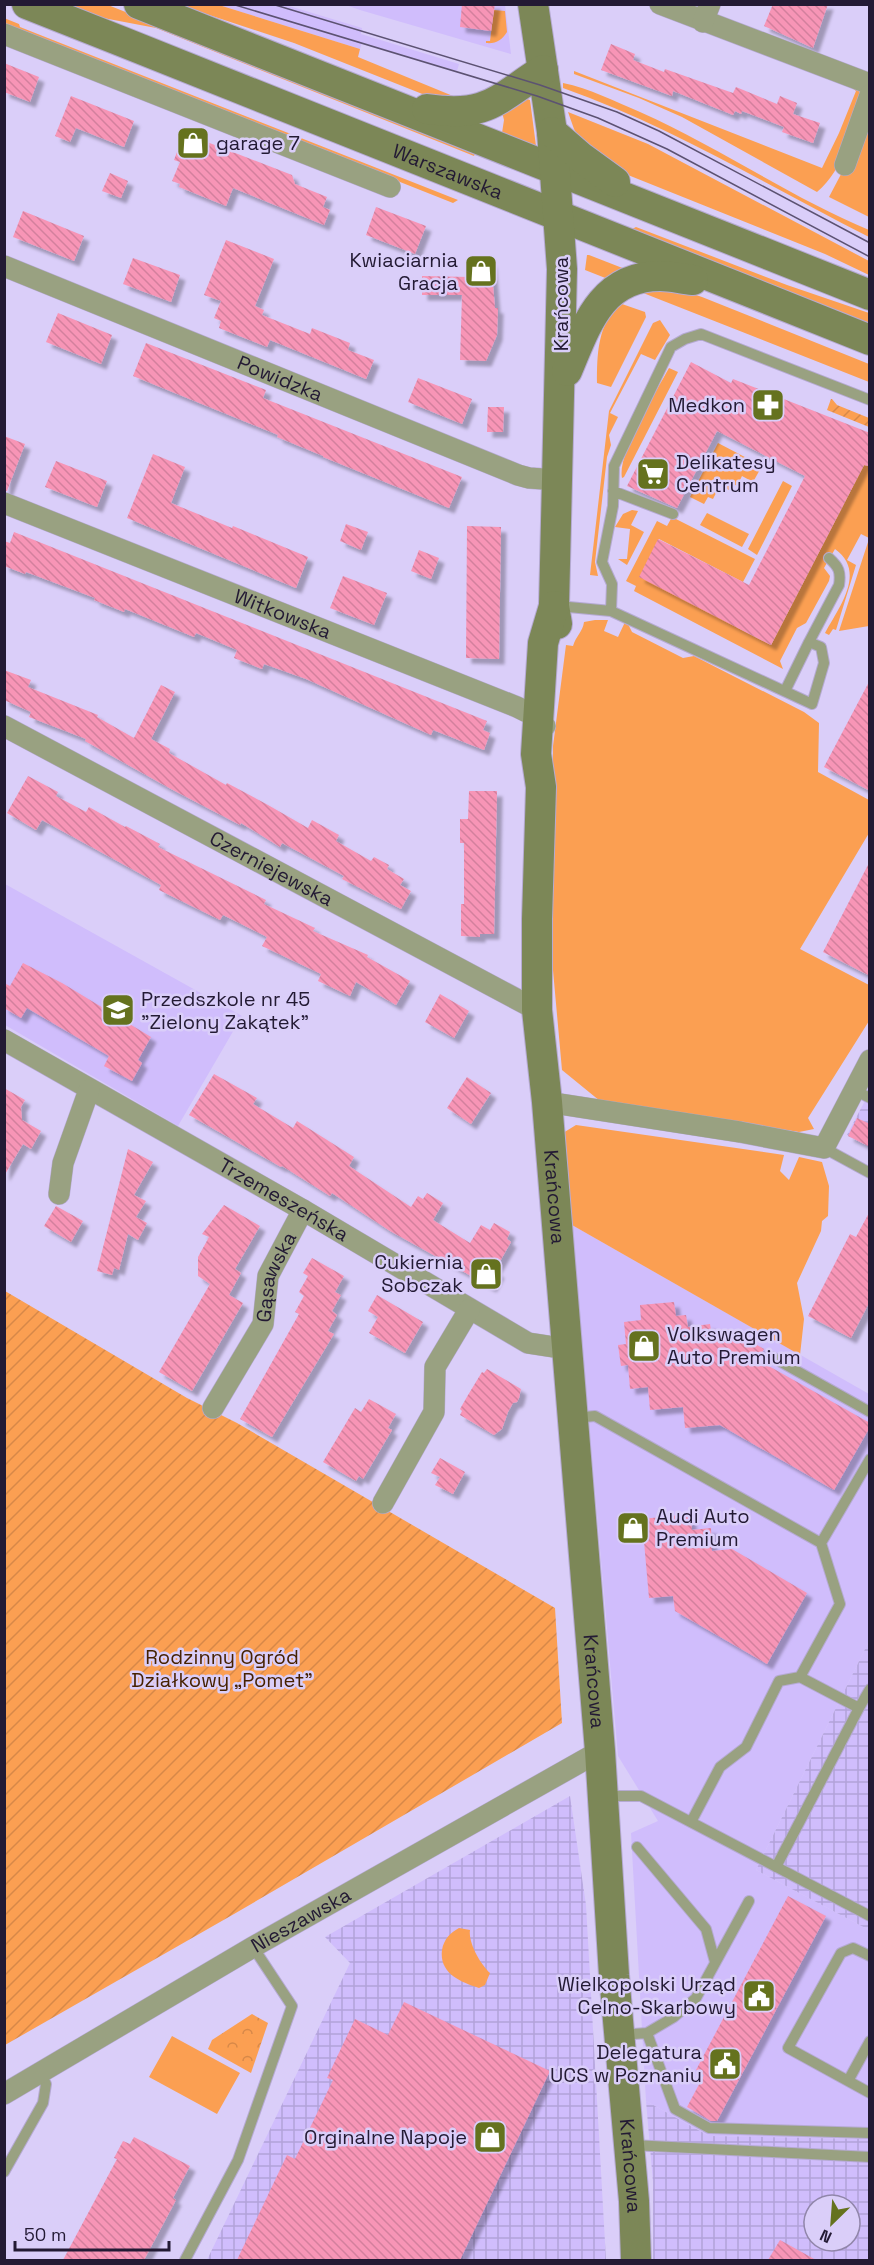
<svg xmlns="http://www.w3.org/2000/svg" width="874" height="2265" font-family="'Space Grotesk',sans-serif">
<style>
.built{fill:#d0bdfc}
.industrial{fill:url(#industrial-grid);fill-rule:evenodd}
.grass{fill:#fb9f52}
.forest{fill:url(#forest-crowns)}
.garden{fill:url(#garden-furrows)}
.building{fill:url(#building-back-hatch);filter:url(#shadow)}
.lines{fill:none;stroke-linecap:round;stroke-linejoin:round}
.lane-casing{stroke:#b5aad2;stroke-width:12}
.street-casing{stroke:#b5aad2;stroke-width:22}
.secondary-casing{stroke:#b5aad2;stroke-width:32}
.lane{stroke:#99a181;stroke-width:10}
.street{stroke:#99a181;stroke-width:21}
.secondary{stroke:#7c8757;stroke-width:30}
.tram{stroke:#5c5272;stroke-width:1.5}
.labels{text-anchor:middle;stroke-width:5;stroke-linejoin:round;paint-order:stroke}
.poi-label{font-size:20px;fill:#231a34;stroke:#dacef9;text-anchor:end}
.street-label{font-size:20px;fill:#231a34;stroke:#dacef9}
.park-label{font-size:20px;fill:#462100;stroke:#dacef9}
</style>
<defs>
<pattern id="industrial-grid" width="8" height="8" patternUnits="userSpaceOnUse" patternTransform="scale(1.5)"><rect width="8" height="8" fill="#d0bdfc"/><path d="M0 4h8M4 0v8" fill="none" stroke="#b2a2d9"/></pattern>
<pattern id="forest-crowns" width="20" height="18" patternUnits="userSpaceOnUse" patternTransform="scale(1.5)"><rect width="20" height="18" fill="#fb9f52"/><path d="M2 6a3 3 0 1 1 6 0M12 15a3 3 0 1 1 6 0" fill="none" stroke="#d78848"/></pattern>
<pattern id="garden-furrows" width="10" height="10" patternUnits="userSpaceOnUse" patternTransform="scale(1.5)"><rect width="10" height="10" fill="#fb9f52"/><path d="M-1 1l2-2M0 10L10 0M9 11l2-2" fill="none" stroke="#d78848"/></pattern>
<pattern id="building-back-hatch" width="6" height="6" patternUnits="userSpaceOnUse" patternTransform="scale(1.5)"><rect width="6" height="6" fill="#f795b6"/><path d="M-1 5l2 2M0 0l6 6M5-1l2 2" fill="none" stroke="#d3809d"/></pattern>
<filter id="shadow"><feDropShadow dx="5.5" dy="5.5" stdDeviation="1.5" flood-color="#0004"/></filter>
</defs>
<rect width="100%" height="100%" fill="#dacef9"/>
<!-- built -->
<path class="built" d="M219 5H286L362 28 361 34 459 64 457 71 362 43 360 49Z
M346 5H505L511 54 360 10Z
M5 884 242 1016 178 1126 5 1025Z
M572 1225 869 1394V1641L756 1870 869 1930V2139L709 2136 646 2101 631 1833 658 1821 618 1756Z"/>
<!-- industrial -->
<path class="industrial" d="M869 1093V1147L847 1135Z
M869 1641V1930L756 1870Z
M570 1796 586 1905 606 2260H207L350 1963 325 1937Z
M646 2101 709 2136 869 2139V2260H653V2182ZM814 2205H850V2241H814Z"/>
<!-- grass -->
<path class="grass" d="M61 5H108L476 152 474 156 156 28 98 17Z
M179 5H219L360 49 358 57 470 103 435 99 294 43Z
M494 10 505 11 507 32C502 40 496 44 486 43V41H490Z
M4 18 19 24 20 27 458 200 453 203 5 25Z
M574 71 822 168 839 133 856 91 839 78 860 89 863 95C852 127 845 169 817 192L682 117 639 98 574 74Z
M563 83C589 88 616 102 640 112 719 147 790 197 869 230V237C768 186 671 126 563 88Z
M515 95 530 100 536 146 502 133 504 120 501 108Z
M869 104V217L829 197 849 159Z
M568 112 648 144 869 261V275L825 254 613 169 583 145 574 129Z
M636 227 787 285 869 313V329L630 230Z
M587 255H589L625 269 613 281 585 270Z
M633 289H678L702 297 869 364V382Z
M622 304 645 312 646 317 611 387 597 383C597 357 597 321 622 304Z
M660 320 670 335 655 360 641 354 610 413 618 417 609 435 611 445 607 457 595 562 598 576 590 575 609 411 653 323Z
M669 368 678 372 624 477 622 478C617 454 656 392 669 368Z
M718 443 762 466 753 482 742 476 737 486 732 483 729 490 720 485 713 499 708 497 704 504 690 497Z
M864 465 869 466V538L861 534 847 560 856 565 836 630 833 629 829 635 825 633C839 607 867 572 835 549L824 568 830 576 829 581 806 623 797 628 780 661 783 669 634 591 636 586 626 581 657 521 667 526 672 517 755 559 743 582 659 539 643 570 738 628 771 645Z
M783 481 792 486 757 555 748 549Z
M632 510 638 511 631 525 644 532 627 565 618 559H627L630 529 615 527 623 514Z
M707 513 749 534 742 547 700 525Z
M869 539V626L839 631Z
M595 620H608L604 631 618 637 625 622 628 624 632 632 683 658 694 656 804 712 819 723 818 772 869 800V833L800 949 869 985V1021L808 1118 814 1129 799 1132 600 1101 562 1070 551 948 553 746 566 645 573 646C576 636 583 631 584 622Z
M576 1125 784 1155 780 1171 789 1180 799 1157 822 1162 829 1186 828 1216 822 1221 821 1231 797 1283 804 1319 800 1355 572 1225 563 1133Z
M459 1928 470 1930C468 1943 481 1965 490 1973L485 1985 479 1988C460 1982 439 1973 442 1950 444 1939 450 1933 459 1928Z
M172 2036 240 2073 217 2114 149 2077Z"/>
<!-- forest -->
<path class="forest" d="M252 2014 268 2023 251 2073 208 2049 212 2040Z"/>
<!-- garden -->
<path class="garden" d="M831 399H832L837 405 869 418V427L827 410Z
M5 1291 187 1398 237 1423 555 1608 562 1723 234 1914 5 2045Z"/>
<!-- building -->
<path class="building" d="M462 4H495L491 31 460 27Z
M773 4H828L813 48 764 26Z
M611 44 635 54 633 60 664 72 665 69 733 93 736 87 777 104 780 96 797 103 793 114 820 123 813 143 782 132 784 127 742 111 741 114 735 111 733 115 673 91 672 96 601 70Z
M4 63 39 77 30 102 4 92Z
M71 96 134 121 124 147 76 128 70 142 55 136Z
M184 133 292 175 295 184 327 197 323 207 330 210 324 225 233 188 226 206 179 187 180 184 172 181 180 162 174 160Z
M110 173 128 181 121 198 102 191Z
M376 207 426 226 415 254 366 235Z
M23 211 84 236 74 261 13 237Z
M226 240 274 259 255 306 264 310 262 315 310 334 312 328 350 343 348 350 374 360 366 379 270 340 267 347 219 328 221 321 214 318 221 301 204 295Z
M133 258 180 275 171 302 123 284Z
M491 262 495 308H498L497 335 486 361 460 360 462 295H422V276L470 277 469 264Z
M58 313 112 335 101 364 46 342Z
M146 343 266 390 263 398 462 477 449 508 323 457V456L277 437 278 435 133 376Z
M691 362 731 383 733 379 870 433V466L864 465 771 645 639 577 658 539 749 585 805 476 717 431 677 508 627 486Z
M418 378 472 399 462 424 408 402Z
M488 407H504L503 432H487Z
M4 436 25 444 7 491H4Z
M153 454 185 467 171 503 232 528 233 526 308 557 296 588 127 518Z
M56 461 107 481 97 507 45 487Z
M346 524 368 532 361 550 340 541Z
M467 526 501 527 499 659 466 658Z
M14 532 487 721 483 730 490 733 484 750 433 730 431 735 306 679 264 664 262 669 234 658 237 650 196 633 194 637 125 609 124 612 94 600 95 598 26 572 25 574 4 566V541L10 543Z
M419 550 439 558 431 579 411 571Z
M343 576 387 593 374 625 330 608Z
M4 670 31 680 28 687 98 715 97 717 134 738 161 685 175 692 151 739 170 749 169 753 226 785 227 783 268 805 308 828 312 820 339 835 336 841 371 861 374 857 389 865 387 869 404 879 400 885 411 891 401 909 342 879 344 876 282 843 280 847 241 823 240 825 171 789 85 741 86 739 29 717 31 712 4 700Z
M870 680V791L824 767Z
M28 776 58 792 56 796 86 812 89 807 125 827 126 826 160 844 158 847 266 900 264 904 315 928 313 931 368 955 367 957 410 981 396 1005 356 982 350 996 318 981 321 974 262 946 267 937 223 915 220 920 159 890 161 885 42 820 36 830 7 813Z
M469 791H497L494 934H480V937L461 936V904H464V843H460V819H468Z
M870 861V976L823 952Z
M23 963 62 983 151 1037 138 1060 142 1063 132 1081 104 1066 109 1056 27 1008 21 1018 4 1008V983L10 986Z
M440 994 469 1011 454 1038 425 1022Z
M214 1074 257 1098 253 1104 293 1128 297 1121 354 1157 349 1166 411 1207 418 1196 423 1199 427 1193 443 1203 433 1220 470 1243 481 1225 490 1230 494 1223 510 1232 507 1239 511 1242 495 1270 499 1273 491 1287 390 1231 332 1193 330 1196 282 1166 281 1167 189 1115Z
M467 1077 491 1093 471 1124 447 1108Z
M4 1088 25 1100 21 1107 22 1120 41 1131 31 1149 23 1144 4 1176Z
M857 1118 870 1124V1147L848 1136Z
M128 1149 153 1162 134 1195 146 1201 136 1217 147 1223 138 1240 128 1234 119 1270 114 1268 112 1275 97 1271Z
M224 1205 260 1226 235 1269 241 1273 229 1295 243 1303 192 1391 159 1372 210 1284 198 1276V1257L209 1237 202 1234Z
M56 1206 83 1221 71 1242 44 1226Z
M870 1211V1301L851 1338 808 1316 850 1234 856 1237Z
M312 1258 344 1276 335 1292 341 1295 332 1311 337 1315 328 1331 334 1334 272 1437 240 1419 299 1314 295 1312 304 1296 299 1292 308 1276 303 1273Z
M377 1295 423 1322 405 1353 369 1333 378 1317 368 1311Z
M674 1302 676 1316 686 1315 688 1327 710 1324 711 1330 729 1329 764 1349 758 1360 870 1423V1427L834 1490 720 1425 685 1428 683 1407 650 1410 648 1387 630 1389 628 1365 621 1366 618 1345 626 1344 624 1322 641 1320 640 1305Z
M487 1369 521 1389 519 1398 517 1402 513 1403 508 1412 502 1429 494 1435 460 1415 462 1411 460 1409 468 1395 482 1372 484 1373Z
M369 1399 396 1414 388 1428 392 1430 363 1479 359 1476 356 1481 323 1462 355 1408 361 1412Z
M440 1458 465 1472 453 1494 435 1485 440 1477 431 1473Z
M690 1514 692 1530 711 1528 712 1551 732 1549 807 1593 767 1664 675 1611 673 1596 649 1598 642 1519Z
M788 1896 826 1916 717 2121H711L687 2107 704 2075 696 2070Z
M404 2002 550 2071 460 2260H237L287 2155 295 2159 333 2080 327 2078 355 2019 388 2035Z
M134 2137 190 2166 173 2198 176 2200 144 2260H63L117 2159 114 2158 123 2141 130 2144Z
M780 2240 816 2260H768Z"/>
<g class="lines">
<defs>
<path id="lane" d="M613 491 673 514
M558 606 611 611
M809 642 839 585C841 572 839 567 829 558
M785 691 809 642 821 647 824 663 812 704 611 611 612 584 602 562 613 506 614 466 671 347 685 339 701 334 870 400
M854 1090 870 1098
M824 1148 870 1173
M772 1357 870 1412
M574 1418 595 1416 821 1543 840 1604 800 1677 859 1708 776 1867
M821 1543 870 1459
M859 1708 870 1689
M604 1796H641L870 1916
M691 1822 720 1767 746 1747 779 1681 800 1677
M637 1847 706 1929 715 1962
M870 1956 853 1948 841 1953 788 2048 870 2093
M647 2033 675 2109 709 2128 870 2133
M620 2035 647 2033 674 2017 696 1998 749 1901
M848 2081 870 2041
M632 2145 870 2157
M4 2172 43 2103 46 2084 40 2073
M185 2260 238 2160 292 2006 253 1947"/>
<g id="street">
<path d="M660 4 870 84"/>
<path d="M703 22 710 4"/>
<path d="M4 34 390 187"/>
<path d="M845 165 870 95"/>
<path id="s1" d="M4 266 518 475 529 478 558 480"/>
<path id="s2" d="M4 503 517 707 537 717 545 726"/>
<path id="s3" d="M4 726 537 1010"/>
<path id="s4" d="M4 1040 303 1210 528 1343 567 1349"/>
<path d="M547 1102 740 1132 824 1148 870 1060"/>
<path d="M59 1194 63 1163 89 1090"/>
<path id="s5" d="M213 1408 263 1324 268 1276 303 1210"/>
<path d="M383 1503 434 1412 435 1367 469 1310"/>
<path id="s6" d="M4 2094 253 1947 600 1751"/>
</g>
<g id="secondary">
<path id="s7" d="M27 4C308 115 588 228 870 340"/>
<path d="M139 4 870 295"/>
<path d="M533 4 552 132 562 269 554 606 557 624"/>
<path d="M427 109C487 118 496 100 543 70"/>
<path d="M552 132 582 158 615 182"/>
<path d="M567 371C586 326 601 276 660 276 671 276 682 279 693 280"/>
<path id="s8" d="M554 606 543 643 536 754 541 787 537 919V1010L547 1102 600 1751 614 1975 634 2201 636 2260"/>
</g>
</defs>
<!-- lane casing -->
<use href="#lane" class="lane-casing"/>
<!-- street casing -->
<use href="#street" class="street-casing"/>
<!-- secondary casing -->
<use href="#secondary" class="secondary-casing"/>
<!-- lane -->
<use href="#lane" class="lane"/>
<!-- street -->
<use href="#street" class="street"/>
<!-- secondary -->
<use href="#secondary" class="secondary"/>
<!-- tram -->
<path class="tram" d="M232 4 537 96 598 118 667 149 870 257
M272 4 540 85 617 112 659 131 870 243"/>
</g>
<!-- icons -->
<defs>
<symbol id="shop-square" viewBox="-11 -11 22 22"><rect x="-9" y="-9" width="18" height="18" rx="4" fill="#65721e" stroke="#dacef9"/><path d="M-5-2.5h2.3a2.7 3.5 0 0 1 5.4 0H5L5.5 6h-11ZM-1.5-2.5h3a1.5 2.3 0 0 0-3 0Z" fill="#fff"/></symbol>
<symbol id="pharmacy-square" viewBox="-11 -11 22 22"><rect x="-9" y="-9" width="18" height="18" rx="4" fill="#65721e" stroke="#dacef9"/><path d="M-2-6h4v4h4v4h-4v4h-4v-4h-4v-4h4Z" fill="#fff"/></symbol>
<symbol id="supermarket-square" viewBox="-11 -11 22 22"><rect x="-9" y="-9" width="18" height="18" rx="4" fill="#65721e" stroke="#dacef9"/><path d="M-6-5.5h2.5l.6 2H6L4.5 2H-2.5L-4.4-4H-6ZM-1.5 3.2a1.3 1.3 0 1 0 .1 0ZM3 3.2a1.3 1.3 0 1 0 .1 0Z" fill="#fff"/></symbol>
<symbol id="school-square" viewBox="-11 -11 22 22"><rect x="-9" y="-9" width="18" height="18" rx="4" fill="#65721e" stroke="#dacef9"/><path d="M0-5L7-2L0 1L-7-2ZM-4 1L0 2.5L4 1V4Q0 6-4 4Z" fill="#fff"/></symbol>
<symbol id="civic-square" viewBox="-11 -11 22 22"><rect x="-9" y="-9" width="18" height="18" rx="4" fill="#65721e" stroke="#dacef9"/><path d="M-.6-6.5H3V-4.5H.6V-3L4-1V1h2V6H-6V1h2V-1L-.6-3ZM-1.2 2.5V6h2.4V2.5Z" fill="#fff"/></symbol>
</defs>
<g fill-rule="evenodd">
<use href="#shop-square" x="174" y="124" width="38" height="38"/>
<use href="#shop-square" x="462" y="252" width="38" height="38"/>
<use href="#pharmacy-square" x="749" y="386" width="38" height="38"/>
<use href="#supermarket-square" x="634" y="455" width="38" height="38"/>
<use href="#school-square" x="99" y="991" width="38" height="38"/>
<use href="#shop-square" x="467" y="1255" width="38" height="38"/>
<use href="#shop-square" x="625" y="1327" width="38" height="38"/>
<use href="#shop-square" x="614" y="1509" width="38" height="38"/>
<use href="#civic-square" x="740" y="1977" width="38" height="38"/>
<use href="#civic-square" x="706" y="2045" width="38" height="38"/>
<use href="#shop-square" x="471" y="2118" width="38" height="38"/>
</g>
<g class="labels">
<!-- poi labels -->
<g class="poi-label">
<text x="216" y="150" text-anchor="start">garage 7</text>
<text x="458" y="267">Kwiaciarnia<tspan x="458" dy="23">Gracja</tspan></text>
<text x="745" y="412">Medkon</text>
<text x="676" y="469" text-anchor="start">Delikatesy<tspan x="676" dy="23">Centrum</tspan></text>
<text x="141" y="1006" text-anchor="start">Przedszkole nr 45<tspan x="141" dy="23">"Zielony Zakątek"</tspan></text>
<text x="463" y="1269">Cukiernia<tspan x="463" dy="23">Sobczak</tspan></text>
<text x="667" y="1341" text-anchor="start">Volkswagen<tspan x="667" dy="23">Auto Premium</tspan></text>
<text x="656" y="1523" text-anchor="start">Audi Auto<tspan x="656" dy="23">Premium</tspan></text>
<text x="736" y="1991">Wielkopolski Urząd<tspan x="736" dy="23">Celno-Skarbowy</tspan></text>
<text x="702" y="2059">Delegatura<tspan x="702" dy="23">UCS w Poznaniu</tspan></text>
<text x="467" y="2144">Orginalne Napoje</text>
</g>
<!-- street labels -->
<g class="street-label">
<text dy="7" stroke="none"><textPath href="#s7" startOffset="453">Warszawska</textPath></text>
<text transform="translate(561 304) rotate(-90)" y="7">Krańcowa</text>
<text dy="7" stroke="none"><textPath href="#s1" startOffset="298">Powidzka</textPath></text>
<text dy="7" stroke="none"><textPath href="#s2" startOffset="300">Witkowska</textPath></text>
<text dy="7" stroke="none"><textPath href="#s3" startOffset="303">Czerniejewska</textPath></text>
<text dy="7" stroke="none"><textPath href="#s8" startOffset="594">Krańcowa</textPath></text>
<text dy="7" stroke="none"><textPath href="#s4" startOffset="322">Trzemeszeńska</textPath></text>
<text dy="7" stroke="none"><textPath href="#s5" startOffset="147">Gąsawska</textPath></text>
<text dy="7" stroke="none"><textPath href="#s8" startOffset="1080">Krańcowa</textPath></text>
<text dy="7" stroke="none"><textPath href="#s6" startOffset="344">Nieszawska</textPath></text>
<text dy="7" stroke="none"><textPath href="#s8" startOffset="1566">Krańcowa</textPath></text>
</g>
<!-- park labels -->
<g class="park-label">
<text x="222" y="1664">Rodzinny Ogród<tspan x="222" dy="23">Działkowy „Pomet”</tspan></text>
</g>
</g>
<!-- border -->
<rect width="874" height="2265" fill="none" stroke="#231a34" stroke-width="12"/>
<!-- north arrow -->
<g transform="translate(832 2223) rotate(205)"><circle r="28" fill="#dacef9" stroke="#9186aa" stroke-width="1.5"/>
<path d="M0-4.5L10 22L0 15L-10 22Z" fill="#65721e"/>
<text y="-9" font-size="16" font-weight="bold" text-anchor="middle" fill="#231a34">N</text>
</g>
<!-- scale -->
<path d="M15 2241v9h154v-9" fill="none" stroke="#231a34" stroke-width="3"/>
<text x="24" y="2241" font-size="18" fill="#231a34" stroke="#dacef9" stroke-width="4.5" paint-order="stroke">50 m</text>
</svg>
